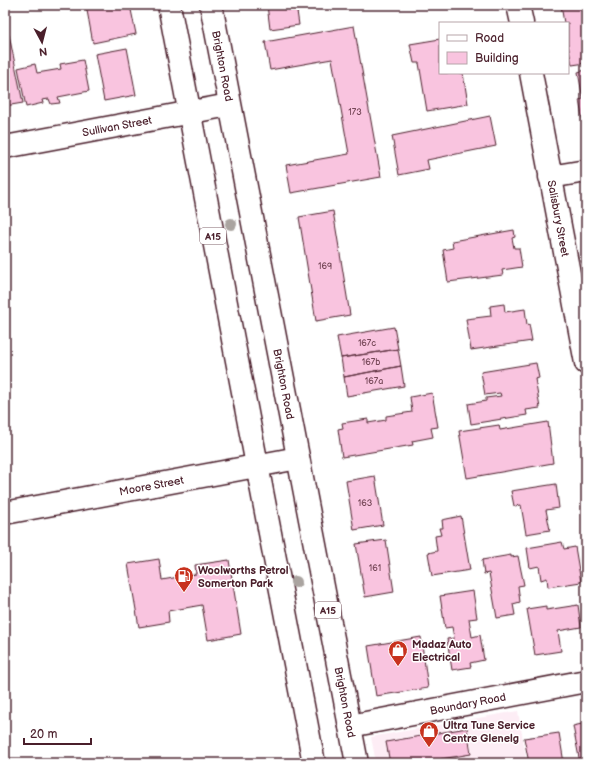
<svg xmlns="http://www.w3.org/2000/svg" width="591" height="768" font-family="'Balsamiq Sans',sans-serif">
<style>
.built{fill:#fdedf5}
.building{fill:#f9c4df;stroke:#4a1f2b}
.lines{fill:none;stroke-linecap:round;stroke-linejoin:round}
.minor-casing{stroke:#4a1f2b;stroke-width:25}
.major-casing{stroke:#4a1f2b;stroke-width:25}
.minor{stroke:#fff;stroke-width:22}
.major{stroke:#fff;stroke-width:22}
.tree{fill:#aaa4a0}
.labels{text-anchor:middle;stroke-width:3;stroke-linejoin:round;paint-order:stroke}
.number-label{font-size:9px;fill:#764858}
.shield{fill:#fff;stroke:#80626b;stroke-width:1}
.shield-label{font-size:10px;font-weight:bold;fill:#4a1f2b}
.street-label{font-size:11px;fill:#4a1f2b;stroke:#fff}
.poi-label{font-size:11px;font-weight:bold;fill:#4a1f2b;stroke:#fff;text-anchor:start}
</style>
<rect width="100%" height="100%" fill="#fff"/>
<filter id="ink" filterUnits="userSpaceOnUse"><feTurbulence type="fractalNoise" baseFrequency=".025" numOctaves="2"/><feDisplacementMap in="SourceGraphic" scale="8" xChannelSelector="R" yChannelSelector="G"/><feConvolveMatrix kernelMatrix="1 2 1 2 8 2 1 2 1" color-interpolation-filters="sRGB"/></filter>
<g filter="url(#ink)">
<!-- built -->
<path class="built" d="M518 711 527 763H376L371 737Z"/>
<!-- building -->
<path class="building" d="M86 5H130L136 34 93 43Z
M267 5H303V10L297 11 299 25 270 29Z
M561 5H586V63L572 65 568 44V23H564Z
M354 26 381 177 291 193 286 165 349 154 332 59 270 70 265 42Z
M9 35 23 103 5 106V36Z
M440 39V73H463L468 104 427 111 419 63H414L410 44Z
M127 48 136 95 104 101 95 54Z
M83 60 89 91 58 97 60 103 51 104 49 99 42 100 43 103 26 107 18 68 35 64 37 73 61 69 60 64Z
M586 70V122H583L579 100 583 99 578 72Z
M490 116 496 146 427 160 429 169 399 175 392 136Z
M333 211 350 315 316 321 299 217Z
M514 230 515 237 512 238 514 248H519L522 267 502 270 503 275 448 282 443 250 453 248 452 241Z
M504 304 505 312 525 309 527 325 529 324 532 341 471 350 466 319 491 316 490 306Z
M394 327 398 349 341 358 337 337Z
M398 349 401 366 344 377 341 358Z
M536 363 539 378 535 379 540 408 526 410 527 415 471 424 468 404 486 401V398L501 396 500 393 485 395 481 372Z
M401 366 404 386 347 396 344 377Z
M432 393 438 427 431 428 433 437 412 441 413 445 342 457 338 429 343 428 342 423 368 419V423L386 420V416L412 412 410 397Z
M548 422 553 463 467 478 459 431 499 425 500 430Z
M375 476 383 525 354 530 346 481Z
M556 484 559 508 546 510 550 530 526 534 521 505 514 506 511 491Z
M461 516 470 570 432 576 428 553 437 551 435 536 441 535 439 528H443L442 520Z
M386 540 394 592 365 597 356 544Z
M562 542 564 549 575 547 581 582 548 587 547 578 541 580 539 566 530 568 527 548Z
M511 555V557L518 556 524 585 518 586 520 602 513 604 515 615 497 618 489 573 484 574 482 560Z
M159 559 162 580 196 574 195 565 229 560 241 634 208 640 202 605 168 611 169 622 139 627 128 564Z
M473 591 477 618 469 619 472 637 480 635 484 660 470 663 471 667 452 670 447 639 454 638 452 627 445 628 440 596Z
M578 605 581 627 558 631 561 651 535 655 527 609 546 606V610Z
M421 637 428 688 376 696 368 646Z
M586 723V763H580L573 726Z
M467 728 471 754 441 759 442 763H390L386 742Z
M559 733 564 763H529L524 738Z"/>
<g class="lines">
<defs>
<g id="minor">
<path d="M518 5 522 23"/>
<path id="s1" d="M531 73 586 363"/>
<path id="s2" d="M5 147 229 105"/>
<path d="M550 177 586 171"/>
<path id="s3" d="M5 513 298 458"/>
<path id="s4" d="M350 726 586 681"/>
</g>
<g id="major">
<path d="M169 5 314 763"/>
<path id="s5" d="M211 5 357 763"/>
</g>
</defs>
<!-- minor casing -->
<use href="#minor" class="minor-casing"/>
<!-- major casing -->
<use href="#major" class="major-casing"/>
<!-- minor -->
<use href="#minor" class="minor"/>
<!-- major -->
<use href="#major" class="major"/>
</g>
<!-- trees -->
<g class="tree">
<circle cx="231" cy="224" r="6"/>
<circle cx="296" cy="582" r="6"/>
</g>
</g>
<!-- icons -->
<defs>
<symbol id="fuel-pin" viewBox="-11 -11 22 30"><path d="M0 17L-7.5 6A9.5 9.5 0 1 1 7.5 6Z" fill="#c8321e" stroke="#fff"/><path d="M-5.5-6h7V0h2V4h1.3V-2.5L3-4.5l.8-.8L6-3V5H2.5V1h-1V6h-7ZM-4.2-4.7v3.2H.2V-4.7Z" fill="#fff"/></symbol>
<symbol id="shop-pin" viewBox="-11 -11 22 30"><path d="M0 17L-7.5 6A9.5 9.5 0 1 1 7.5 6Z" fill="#c8321e" stroke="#fff"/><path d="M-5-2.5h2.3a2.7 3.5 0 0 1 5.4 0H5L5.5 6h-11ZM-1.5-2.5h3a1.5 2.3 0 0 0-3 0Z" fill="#fff"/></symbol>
</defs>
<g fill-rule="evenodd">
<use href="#fuel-pin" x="173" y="565" width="22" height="30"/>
<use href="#shop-pin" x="387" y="639" width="22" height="30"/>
<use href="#shop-pin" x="418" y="720" width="22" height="30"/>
</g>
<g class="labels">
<!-- number labels -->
<g class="number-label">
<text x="355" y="115">173</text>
<text x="325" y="269">169</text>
<text x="367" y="346">167c</text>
<text x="371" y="365">167b</text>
<text x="374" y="384">167a</text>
<text x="365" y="506">163</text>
<text x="375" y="571">161</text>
</g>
<!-- shield labels -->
<g class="shield">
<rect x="200" y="228" width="26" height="16" rx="3"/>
<rect x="315" y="602" width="26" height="16" rx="3"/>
</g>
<g class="shield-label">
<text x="213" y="240">A15</text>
<text x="328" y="614">A15</text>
</g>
<!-- street labels -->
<g class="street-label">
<text dy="4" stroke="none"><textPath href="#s5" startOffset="62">Brighton Road</textPath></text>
<text dy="4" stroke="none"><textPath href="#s2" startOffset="114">Sullivan Street</textPath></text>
<text dy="4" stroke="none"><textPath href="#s1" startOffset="148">Salisbury Street</textPath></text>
<text dy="4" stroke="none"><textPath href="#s5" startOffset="386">Brighton Road</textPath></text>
<text dy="4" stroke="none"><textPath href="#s3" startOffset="149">Moore Street</textPath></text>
<text dy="4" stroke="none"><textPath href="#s5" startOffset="710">Brighton Road</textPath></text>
<text dy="4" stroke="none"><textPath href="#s4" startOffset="120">Boundary Road</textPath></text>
</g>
<!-- poi labels -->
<g class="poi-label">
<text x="198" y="574">Woolworths Petrol<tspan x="198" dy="13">Somerton Park</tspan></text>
<text x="412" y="648">Madaz Auto<tspan x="412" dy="13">Electrical</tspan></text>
<text x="443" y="729">Ultra Tune Service<tspan x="443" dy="13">Centre Glenelg</tspan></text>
</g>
</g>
<!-- margin -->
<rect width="591" height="768" fill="none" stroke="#fff" stroke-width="20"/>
<rect x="10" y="10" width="571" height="748" fill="none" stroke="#4a1f2b" stroke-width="1.5" filter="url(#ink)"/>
<!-- legend -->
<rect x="439" y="22" width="130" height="52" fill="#ffffff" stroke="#b7a5aa"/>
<rect x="447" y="35" width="20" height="6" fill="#ffffff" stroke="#b7a5aa"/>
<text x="475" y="42" font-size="12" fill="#4a1f2b">Road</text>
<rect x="447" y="52" width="20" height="12" fill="#f9c4df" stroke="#b7a5aa"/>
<text x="475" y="62" font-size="12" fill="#4a1f2b">Building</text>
<!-- north arrow -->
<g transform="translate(42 42) rotate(173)" stroke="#ffffff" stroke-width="3" paint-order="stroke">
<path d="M0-3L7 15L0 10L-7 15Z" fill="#4a1f2b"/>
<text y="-6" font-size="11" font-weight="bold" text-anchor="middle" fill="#4a1f2b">N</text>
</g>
<!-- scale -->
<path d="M24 738v6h67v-6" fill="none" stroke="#4a1f2b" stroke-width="2"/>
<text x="30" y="738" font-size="12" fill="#4a1f2b" stroke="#ffffff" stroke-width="3" paint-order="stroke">20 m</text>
</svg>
